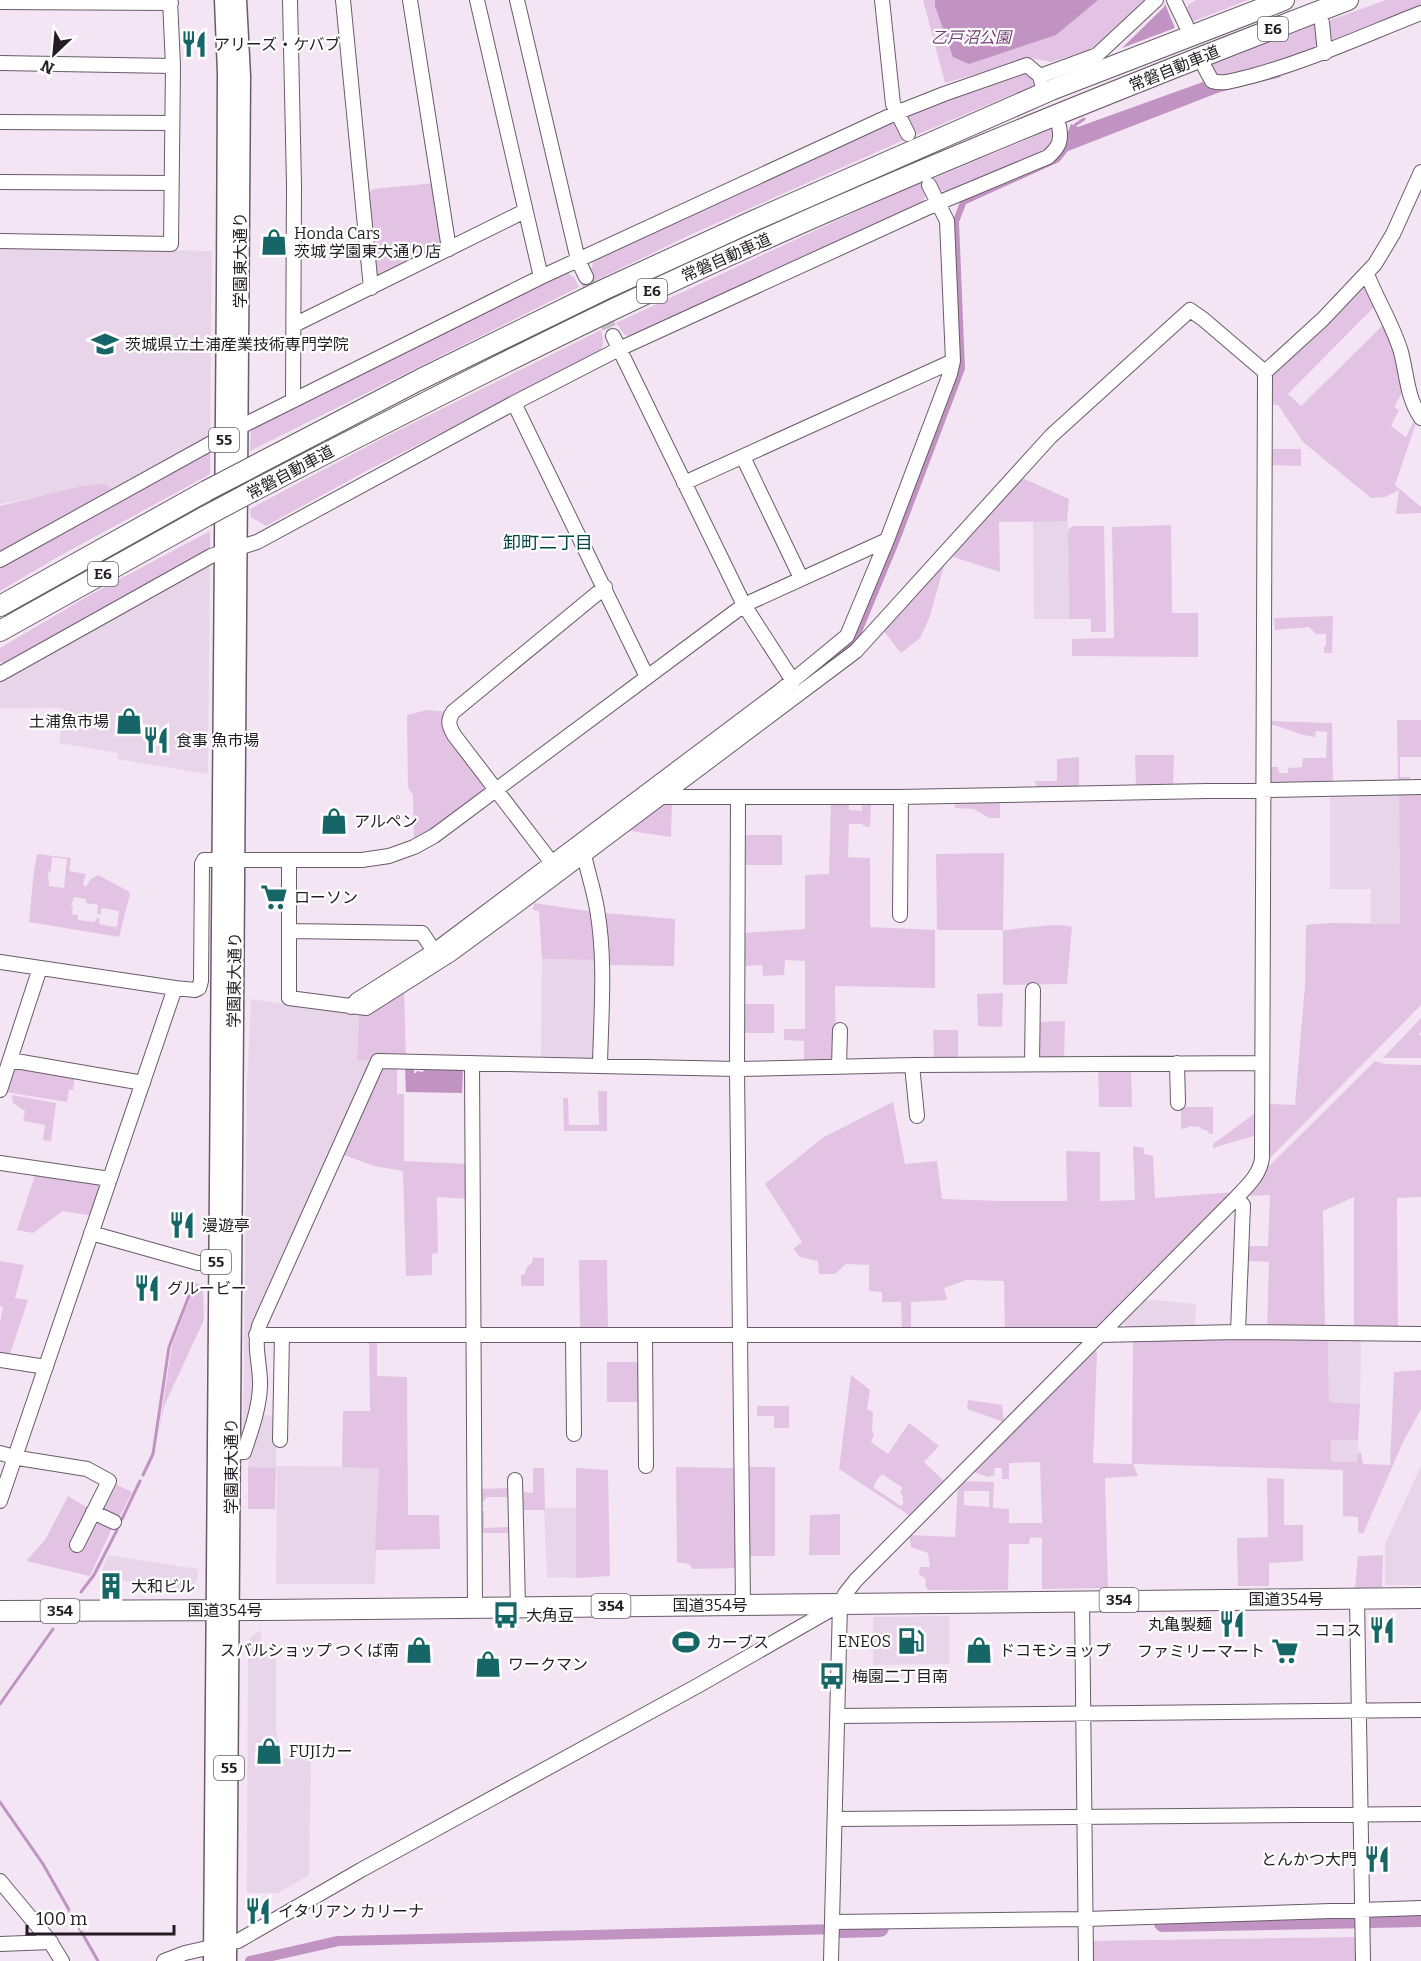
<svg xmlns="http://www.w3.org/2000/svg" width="1421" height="1961" font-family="Bitter,'Noto Sans JP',serif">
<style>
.built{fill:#e9d5e9}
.green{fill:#e3c3e4;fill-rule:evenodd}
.water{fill:#c193c2}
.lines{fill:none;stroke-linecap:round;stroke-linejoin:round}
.stream{stroke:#c193c2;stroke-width:3}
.canal{stroke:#c193c2;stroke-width:10}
.river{stroke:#c193c2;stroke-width:18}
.minor-tunnel{stroke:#cabdca;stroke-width:14;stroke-dasharray:14 7;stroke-linecap:butt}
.minor-casing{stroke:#685c68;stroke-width:16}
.major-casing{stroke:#685c68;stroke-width:19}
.highway-casing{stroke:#685c68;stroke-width:22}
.minor{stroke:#fff;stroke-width:14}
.major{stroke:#fff;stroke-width:16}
.highway{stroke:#fff;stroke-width:20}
.highway-bridge-casing{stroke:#685c68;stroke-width:22;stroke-linecap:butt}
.highway-bridge{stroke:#fff;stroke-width:20}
.labels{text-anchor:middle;stroke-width:4.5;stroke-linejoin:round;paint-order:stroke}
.shield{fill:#fff;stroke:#656165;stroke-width:1.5}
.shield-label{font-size:15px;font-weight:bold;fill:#231d23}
.park-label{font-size:16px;font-style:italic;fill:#743b77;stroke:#fff}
.poi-label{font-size:16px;fill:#231d23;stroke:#fff;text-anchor:start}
.street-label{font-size:16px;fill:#231d23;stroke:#fff}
.neighbourhood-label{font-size:18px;fill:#044748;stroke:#fff}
</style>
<rect width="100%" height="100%" fill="#f4e5f4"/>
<!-- built -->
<path class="built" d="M0 247 212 251 210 437 115 490 104 484 0 504Z
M1033 521H1068L1069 619H1034Z
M210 562 208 774 117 759 118 753 59 743 65 712 61 708H0V679Z
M1399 791 1400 924 1371 923V889H1330V792Z
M542 959 595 960V1060L541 1059Z
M251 999 359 1015 357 1059 373 1060 255 1329 258 1390 243 1447 247 1084Z
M1141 1299 1196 1304 1195 1329 1129 1331 1121 1319Z
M1361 1338 1360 1404 1329 1402 1328 1339Z
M260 1415 276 1416V1466L379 1467 375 1584H276L277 1468 248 1467 249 1452Z
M1331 1440H1358V1462H1331Z
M1421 1466V1585H1385V1544Z
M544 1508H576V1578L547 1577Z
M108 1555 198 1569 197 1581 186 1592 168 1593V1588L99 1577Z
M949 1616V1664L873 1665V1617Z
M261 1630V1654H276V1729L280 1759 311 1757 309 1875 278 1893H247L248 1652 251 1637Z"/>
<!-- green -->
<path class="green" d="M923 0H1146L1094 48 1051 62 1031 58 945 83Z
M1196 0H1248L1189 23 1186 9 1189 4Z
M1386 0H1421V9L1335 42 1330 38 1325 22Z
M1314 25C1318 35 1321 42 1314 51L1219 80 1207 67Z
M1030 72 1038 84 911 137 906 121 910 113 1014 73Z
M893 122 899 125 906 139 690 235 595 281 591 269 595 256Z
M1054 128 1056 137 1049 150 948 192C938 191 935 188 930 180Z
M922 181C926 190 928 196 921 203L877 226 633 337 625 335 616 323Z
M435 183 446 247 372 285 370 192 373 189Z
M566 272 574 277 579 287 250 451 251 426Z
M1365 283 1376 305 1288 394 1301 406 1384 324 1396 352 1403 391 1394 407 1399 410 1391 426 1406 437 1415 419 1417 420 1395 485 1421 507V513L1396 514 1399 490 1385 497 1371 498 1303 442 1278 405 1270 404V377Z
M601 330C603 338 605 345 599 353L368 470 266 526 251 517 250 509 381 439Z
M1271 449H1301V466L1271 465Z
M210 451V474L203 478 56 558 0 591V564Z
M1020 477 1069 499 1067 521 999 522 1000 572 947 555 930 616 920 638 901 653 882 629 947 555Z
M104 484 115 490 0 555V506L78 487Z
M1171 525 1172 613H1198V657L1072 656V639L1114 638 1112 527Z
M1073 526H1104L1106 632H1091V619H1069L1068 530Z
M210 531V552L8 664 0 662V648L90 595Z
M1333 616 1332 653H1324V647L1326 646V634H1316L1309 627 1275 630 1274 618Z
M427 710 448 712 491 790 414 844 413 795 408 787 407 715Z
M1397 720H1421V757H1400V777H1410V785L1398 784Z
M1269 721 1332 723 1333 785H1270L1268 767H1278L1279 773H1288V768L1302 767 1303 758H1326L1327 732 1316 731 1315 737C1297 735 1287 728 1270 724Z
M1135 755H1174L1173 786 1136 787Z
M1079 757V789L1037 790 1035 781H1057V759Z
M1399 791H1421V1005L1267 1161V1104L1295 1105 1305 985 1306 925 1330 923 1400 924Z
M955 800H1000V818H989L974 809 955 808Z
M663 801 672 802 671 837 623 830Z
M831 801H849V810L862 811V802H871L870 827 863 826V824H849L848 857 870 858V927L935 930V988L835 986 836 1058 833 1062 804 1063V1041L784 1040V1029H805V961L785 960 784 975 763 976 762 965 744 966 743 933 805 929V875L829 874Z
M743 835H782V865H743Z
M1004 853 1003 930C1018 929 1061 922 1072 927L1067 984 1003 985V930H937L936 854Z
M37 854 71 858 69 871 86 874 83 884 86 887 90 880 98 875 128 891 130 894 119 937 29 922C32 898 32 877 37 854ZM52 857 67 859 64 888 49 886 48 872 51 871ZM74 897 86 899V903L98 905 97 914H101V909L104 908 119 911 117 926 115 927 99 924 100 919 96 918 95 922 78 920V915L72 914 73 907 71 906Z
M534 903 594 912 595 960 542 959 539 911 533 910Z
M605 913 675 919 674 966 606 965Z
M404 988 406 1058 357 1060 359 1015Z
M1003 993 1002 1027 978 1026 977 994Z
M743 1004H774V1033H743Z
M1421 1018V1032L1419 1034 1421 1036V1058H1383Z
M1065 1021 1064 1059 1036 1060 1038 1022Z
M933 1030H958V1060H934Z
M1375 1061 1384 1064 1421 1065V1197L1397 1198 1398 1330H1354V1197L1323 1211 1325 1330 1267 1329 1269 1262 1249 1261V1274H1245V1246H1268L1270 1195 1244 1196 1267 1168Z
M397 1065V1094H404V1161L468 1164 469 1199 437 1197 438 1253 432 1254V1275L406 1276 403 1171 374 1166 341 1154 379 1068 384 1066Z
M13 1067 75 1075 73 1090H69L67 1102 5 1092Z
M1098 1067H1131L1132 1107H1099Z
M598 1091H607V1131H564L563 1098H568L569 1125H599Z
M12 1095 56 1103 51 1141 43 1140 45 1125 23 1121 25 1111 13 1103Z
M893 1102 905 1164 937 1161 942 1199 1004 1201H1067L1066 1151 1100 1152V1201L1135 1200 1133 1146 1144 1148V1154L1153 1156 1155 1198 1236 1192 1097 1331 1005 1332 1004 1281 966 1280 944 1288 947 1300 911 1302V1329H902L901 1302H882V1292L869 1291V1261L868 1265 846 1264 835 1274H819L818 1261 800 1257 793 1249 802 1242 765 1184 824 1137Z
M1181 1107H1213V1134L1208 1133V1131L1201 1129V1127L1188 1126 1187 1128 1181 1129Z
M1258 1111 1257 1135 1213 1148V1144Z
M36 1172 102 1180 93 1216 63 1211 33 1233 17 1230Z
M533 1257 544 1258V1286H521V1275L525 1274 527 1267 532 1263Z
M579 1260H607L608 1331H580Z
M0 1261 24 1265 15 1298 28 1300 9 1357 0 1356V1322L3 1307 0 1306Z
M196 1283 203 1285 204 1320 164 1406 158 1437 172 1345Z
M1210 1338 1328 1339 1329 1402 1360 1404 1358 1440H1331V1462H1357L1358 1452 1361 1453 1363 1464 1390 1465 1394 1372 1421 1370V1409L1403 1442 1363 1534 1358 1532V1517L1343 1516V1470L1133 1464 1138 1476 1105 1478 1108 1588 1042 1589V1538L1030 1537 1029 1544H1009L1008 1590H928L925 1585 926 1579 919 1574 920 1567H930L928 1553 911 1547 909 1535 955 1537 958 1484 967 1481 994 1482 993 1508 1009 1509V1523H1042L1040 1462 1009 1463V1479H1002V1468H994L995 1475 987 1477 972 1471 1091 1348 1097 1352 1093 1463 1132 1464 1133 1339ZM964 1491H989V1507L964 1505Z
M369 1340H377V1376L407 1377 408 1515H439L440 1549 375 1550 379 1468 342 1467 343 1411H370Z
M607 1362H640V1402H607Z
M851 1375 870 1390 867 1409 873 1412 872 1431 874 1435 871 1442 888 1454 909 1423 939 1446 924 1462 946 1483 912 1517 839 1469ZM882 1474 903 1488 900 1493 903 1496 902 1500 904 1502 901 1506 874 1488 875 1483Z
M968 1400 1002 1405 1004 1422 967 1409Z
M757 1406H789V1428H774V1416H757Z
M248 1467 276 1468 275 1509H248Z
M676 1467 737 1468 738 1568 693 1569 689 1564 677 1562Z
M744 1467H775V1556H746Z
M533 1468H544L545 1510H521L520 1498 524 1492 533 1493Z
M576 1468 608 1470 610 1576 576 1578Z
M1267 1478 1284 1479V1525H1303V1561L1269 1563V1586H1238L1237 1538 1268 1537Z
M111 1482 132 1492 117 1522 96 1511Z
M511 1488 510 1533H479V1512L484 1511V1528L508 1527 509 1497H487L483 1502 479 1501V1489Z
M68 1496 114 1524 90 1576 26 1561 45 1540Z
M840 1514V1555H809L810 1515Z
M1383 1555 1382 1587 1355 1588 1358 1556Z
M1358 1937V1961H1090L1089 1941Z"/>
<!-- water -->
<path class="water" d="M935 0H1098L1056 35 969 64 953 57 935 6Z
M1165 4 1175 28 1122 48 1164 7Z
M1277 72 1281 77 1220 92 1068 151 1059 162 966 204 959 222 965 369 899 543 858 642 581 854 436 954 847 644 958 366 952 223 961 199 1062 147 1071 124 1078 127 1203 82 1207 88 1210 83Z
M405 1069H414V1073H416L417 1071 423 1072 424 1069 463 1070 462 1093 406 1092Z"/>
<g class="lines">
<!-- stream -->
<path class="stream" d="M1073 129 1075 125 1084 119
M143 1475 153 1454 169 1347 194 1283
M122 1519 140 1481
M81 1592 94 1575 117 1530
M0 1704 53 1629
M0 1802 43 1864 98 1961"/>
<!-- canal -->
<path class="canal" d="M250 1961 338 1941 840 1929"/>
<!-- river -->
<path class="river" d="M1163 1923 1421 1918
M840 1929 880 1928"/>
<!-- minor-tunnel -->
<path class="minor-tunnel" d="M586 277 613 336"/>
<defs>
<path id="minor" d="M290 0 294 185 293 399
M343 0 371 288
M410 0 449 249
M477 0 541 277
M517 0 578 260 586 277
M882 0 893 104 908 134
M1174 0 1186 25
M0 2 171 3
M1322 23 1325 53
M0 63 173 66
M1205 68 1212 81C1225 85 1238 79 1252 76 1311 60 1365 35 1421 13
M1040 76 1097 55 1156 0
M0 122 172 123
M0 182 171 183
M0 241 171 244 173 66 170 0
M1367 274C1377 300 1393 325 1401 352 1407 375 1407 398 1421 418
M294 325 525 211
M613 336 744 605 793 681
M514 403 647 677
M240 427 541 277 896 113 944 94 1027 65 1040 76 1042 84
M743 457 801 578
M684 483 953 361
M238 548 257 542 514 403 619 349 938 203 1048 157C1059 147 1062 141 1059 126
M0 560 224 436
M0 674 211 556 223 552
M663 797H898L1421 787
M738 797 737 1069 743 1604
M584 855C588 873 594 891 597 909 606 960 601 1014 600 1065
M289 860V998L366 1008 451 954 511 910 856 651 1051 436 1190 310 1203 319 1265 372
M552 863 454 735C449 726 447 721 453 712L605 587
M900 915 901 797
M289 931 422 933 434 951
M0 962 175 988 195 990 199 988 201 981 202 864 204 860H362L389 856 414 847 434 836 744 605 887 540
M351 1007 357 1000 434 951 780 691 847 636 887 540 950 374 953 361 947 221 929 185
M10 1060 143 1083
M472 1063 475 1607
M1177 1063 1178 1103
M1032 1064 1033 990
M912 1065 917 1116
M839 1067 840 1030
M0 1090 40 968
M0 1163 110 1179
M1236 1198 1243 1205 1238 1332
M91 1233 198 1263H227
M256 1335H1099L1238 1332 1421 1334
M573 1335 574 1434
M645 1335 646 1466
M0 1360 46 1367
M280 1440 282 1335
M0 1453 18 1458 87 1469 109 1481 77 1545
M223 1453 244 1452C251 1431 259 1409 260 1387 261 1367 253 1346 259 1326L378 1061 737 1069 912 1065 1261 1063
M515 1480 518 1606
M0 1501 175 988
M93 1512 114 1522
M1357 1598 1363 1961
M1082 1601 1086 1961
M838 1716 1421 1710
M835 1819 1421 1814
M0 1881 49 1940 62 1961
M832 1922 1086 1919 1421 1908
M0 1944 51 1942
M164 1961 185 1953 238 1941 361 1870 699 1685 839 1605
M831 1961 840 1604 845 1594 856 1580 1236 1198C1247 1186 1260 1175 1262 1158L1265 372 1323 319 1375 264 1393 234 1421 172"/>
<path id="major" d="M212 1961 225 286 226 73 223 0
M228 1961 242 76 238 0"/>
<path id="highway" d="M254 466 419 380 603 290 753 221 1051 90 1284 0
M253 491C373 429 493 367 614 309 854 194 1101 95 1348 0
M0 606 206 491
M0 631 206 516
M0 1611 263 1610 1421 1598"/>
</defs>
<!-- minor casing -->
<use href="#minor" class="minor-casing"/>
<!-- major casing -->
<use href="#major" class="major-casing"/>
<!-- highway casing -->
<use href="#highway" class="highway-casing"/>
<!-- minor -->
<use href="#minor" class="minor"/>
<!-- major -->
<use href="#major" class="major"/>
<!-- highway -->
<use href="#highway" class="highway"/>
<defs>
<path id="highway-bridge" d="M206 491 254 466
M206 516 253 491"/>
</defs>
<!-- highway-bridge casing -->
<use href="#highway-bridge" class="highway-bridge-casing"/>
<!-- highway-bridge -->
<use href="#highway-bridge" class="highway-bridge"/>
</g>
<!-- icons -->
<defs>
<symbol id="restaurant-bare" viewBox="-9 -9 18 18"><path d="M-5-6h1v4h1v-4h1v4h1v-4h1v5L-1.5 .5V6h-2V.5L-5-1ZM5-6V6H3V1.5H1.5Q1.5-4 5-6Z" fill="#176667" stroke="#fff" stroke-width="2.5" paint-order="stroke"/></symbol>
<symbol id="shop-bare" viewBox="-9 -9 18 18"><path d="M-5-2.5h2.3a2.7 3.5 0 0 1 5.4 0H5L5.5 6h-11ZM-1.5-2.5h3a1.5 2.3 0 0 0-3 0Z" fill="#176667" stroke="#fff" stroke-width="2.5" paint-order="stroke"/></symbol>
<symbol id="university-bare" viewBox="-9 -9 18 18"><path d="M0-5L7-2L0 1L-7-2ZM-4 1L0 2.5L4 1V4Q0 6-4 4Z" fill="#176667" stroke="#fff" stroke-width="2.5" paint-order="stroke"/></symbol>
<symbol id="supermarket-bare" viewBox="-9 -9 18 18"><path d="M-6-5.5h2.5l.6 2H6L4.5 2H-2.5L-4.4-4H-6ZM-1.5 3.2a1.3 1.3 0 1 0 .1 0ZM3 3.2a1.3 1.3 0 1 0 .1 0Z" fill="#176667" stroke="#fff" stroke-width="2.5" paint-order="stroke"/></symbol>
<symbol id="building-bare" viewBox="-9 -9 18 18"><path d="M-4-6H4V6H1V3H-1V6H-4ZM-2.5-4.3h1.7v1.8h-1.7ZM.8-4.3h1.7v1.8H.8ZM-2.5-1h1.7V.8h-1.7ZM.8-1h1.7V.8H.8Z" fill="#176667" stroke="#fff" stroke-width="2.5" paint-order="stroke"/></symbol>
<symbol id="bus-bare" viewBox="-9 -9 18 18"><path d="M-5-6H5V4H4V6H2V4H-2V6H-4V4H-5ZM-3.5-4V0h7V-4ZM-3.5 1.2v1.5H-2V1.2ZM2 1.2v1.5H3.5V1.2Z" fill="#176667" stroke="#fff" stroke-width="2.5" paint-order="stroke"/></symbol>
<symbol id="fuel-bare" viewBox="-9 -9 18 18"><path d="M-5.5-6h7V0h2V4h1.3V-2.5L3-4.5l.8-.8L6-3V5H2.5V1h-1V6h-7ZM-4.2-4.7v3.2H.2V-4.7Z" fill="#176667" stroke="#fff" stroke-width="2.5" paint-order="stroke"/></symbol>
<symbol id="stadium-bare" viewBox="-9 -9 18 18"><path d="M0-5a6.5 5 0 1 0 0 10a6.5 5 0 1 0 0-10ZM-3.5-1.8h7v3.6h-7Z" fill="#176667" stroke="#fff" stroke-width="2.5" paint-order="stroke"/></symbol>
</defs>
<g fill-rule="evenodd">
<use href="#restaurant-bare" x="175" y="25" width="38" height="38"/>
<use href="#shop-bare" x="255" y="223" width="38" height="38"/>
<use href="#university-bare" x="86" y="325" width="38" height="38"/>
<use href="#shop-bare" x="110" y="702" width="38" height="38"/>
<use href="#restaurant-bare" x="137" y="721" width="38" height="38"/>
<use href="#shop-bare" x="315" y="802" width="38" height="38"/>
<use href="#supermarket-bare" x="255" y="878" width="38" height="38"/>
<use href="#restaurant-bare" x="163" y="1206" width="38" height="38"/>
<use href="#restaurant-bare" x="128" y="1269" width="38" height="38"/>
<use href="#building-bare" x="92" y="1567" width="38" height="38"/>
<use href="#bus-bare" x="487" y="1596" width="38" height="38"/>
<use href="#restaurant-bare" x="1213" y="1605" width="38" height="38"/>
<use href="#restaurant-bare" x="1363" y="1611" width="38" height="38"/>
<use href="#fuel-bare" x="892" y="1622" width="38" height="38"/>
<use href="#stadium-bare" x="667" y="1623" width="38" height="38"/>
<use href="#shop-bare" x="400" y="1631" width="38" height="38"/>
<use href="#shop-bare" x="960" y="1631" width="38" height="38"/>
<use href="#supermarket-bare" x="1266" y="1632" width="38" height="38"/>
<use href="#shop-bare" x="469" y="1645" width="38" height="38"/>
<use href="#bus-bare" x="813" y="1657" width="38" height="38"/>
<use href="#shop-bare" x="250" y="1732" width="38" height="38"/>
<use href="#restaurant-bare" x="1358" y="1840" width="38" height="38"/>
<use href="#restaurant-bare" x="239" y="1892" width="38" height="38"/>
</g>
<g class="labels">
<!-- shield labels -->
<g class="shield">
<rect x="1258" y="17" width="30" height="24" rx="4.5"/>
<rect x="637" y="279" width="30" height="24" rx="4.5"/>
<rect x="209" y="428" width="30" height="24" rx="4.5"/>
<rect x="88" y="562" width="30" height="24" rx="4.5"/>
<rect x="201" y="1250" width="30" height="24" rx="4.5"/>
<rect x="1099.5" y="1588" width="39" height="24" rx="4.5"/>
<rect x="591.5" y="1594" width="39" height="24" rx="4.5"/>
<rect x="40.5" y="1599" width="39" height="24" rx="4.5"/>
<rect x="214" y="1756" width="30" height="24" rx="4.5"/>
</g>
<g class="shield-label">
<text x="1273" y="34">E6</text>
<text x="652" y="296">E6</text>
<text x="224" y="445">55</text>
<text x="103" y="579">E6</text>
<text x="216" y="1267">55</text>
<text x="1119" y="1605">354</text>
<text x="611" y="1611">354</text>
<text x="60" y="1616">354</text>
<text x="229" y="1773">55</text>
</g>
<!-- park labels -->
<g class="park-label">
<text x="971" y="43">乙戸沼公園</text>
</g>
<!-- poi labels -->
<g class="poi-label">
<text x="214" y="50">アリーズ・ケバブ</text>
<text x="294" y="239">Honda Cars<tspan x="294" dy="18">茨城 学園東大通り店</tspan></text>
<text x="125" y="350">茨城県立土浦産業技術専門学院</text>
<text x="109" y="727" text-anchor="end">土浦魚市場</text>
<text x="176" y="746">食事 魚市場</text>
<text x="354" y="827">アルペン</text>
<text x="294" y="903">ローソン</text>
<text x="202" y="1231">漫遊亭</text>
<text x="167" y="1294">グルービー</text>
<text x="131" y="1592">大和ビル</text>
<text x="526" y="1621">大角豆</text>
<text x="1212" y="1630" text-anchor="end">丸亀製麺</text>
<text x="1362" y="1636" text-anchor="end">ココス</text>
<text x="891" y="1647" text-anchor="end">ENEOS</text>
<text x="706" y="1648">カーブス</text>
<text x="399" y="1656" text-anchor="end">スバルショップ つくば南</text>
<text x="999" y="1656">ドコモショップ</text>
<text x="1265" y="1657" text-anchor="end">ファミリーマート</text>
<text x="508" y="1670">ワークマン</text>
<text x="852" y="1682">梅園二丁目南</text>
<text x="289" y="1757">FUJIカー</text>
<text x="1357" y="1865" text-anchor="end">とんかつ大門</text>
<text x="278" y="1917">イタリアン カリーナ</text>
</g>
<!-- street labels -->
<g class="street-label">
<text transform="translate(1174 68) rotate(-22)" y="6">常磐自動車道</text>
<text transform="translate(726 257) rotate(-24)" y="6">常磐自動車道</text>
<text transform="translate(240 260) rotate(-90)" y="6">学園東大通り</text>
<text transform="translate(290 472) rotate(-28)" y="6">常磐自動車道</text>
<text transform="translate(234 980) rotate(-89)" y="6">学園東大通り</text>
<text transform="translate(231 1466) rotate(-90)" y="6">学園東大通り</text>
<text x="1286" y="1605">国道354号</text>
<text x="710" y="1611">国道354号</text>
<text x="225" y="1616">国道354号</text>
</g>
<!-- neighbourhood labels -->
<g class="neighbourhood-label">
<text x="548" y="549">卸町二丁目</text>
</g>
</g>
<!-- north arrow -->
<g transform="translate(54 54) rotate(206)" stroke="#ffffff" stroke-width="4.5" paint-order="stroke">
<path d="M0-4.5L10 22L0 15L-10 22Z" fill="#231d23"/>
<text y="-9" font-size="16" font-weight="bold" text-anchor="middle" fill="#231d23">N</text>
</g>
<!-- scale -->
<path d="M27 1925v9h147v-9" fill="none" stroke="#231d23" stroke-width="3"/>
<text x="36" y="1925" font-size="18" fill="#231d23" stroke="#ffffff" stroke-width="4.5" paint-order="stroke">100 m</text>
</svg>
